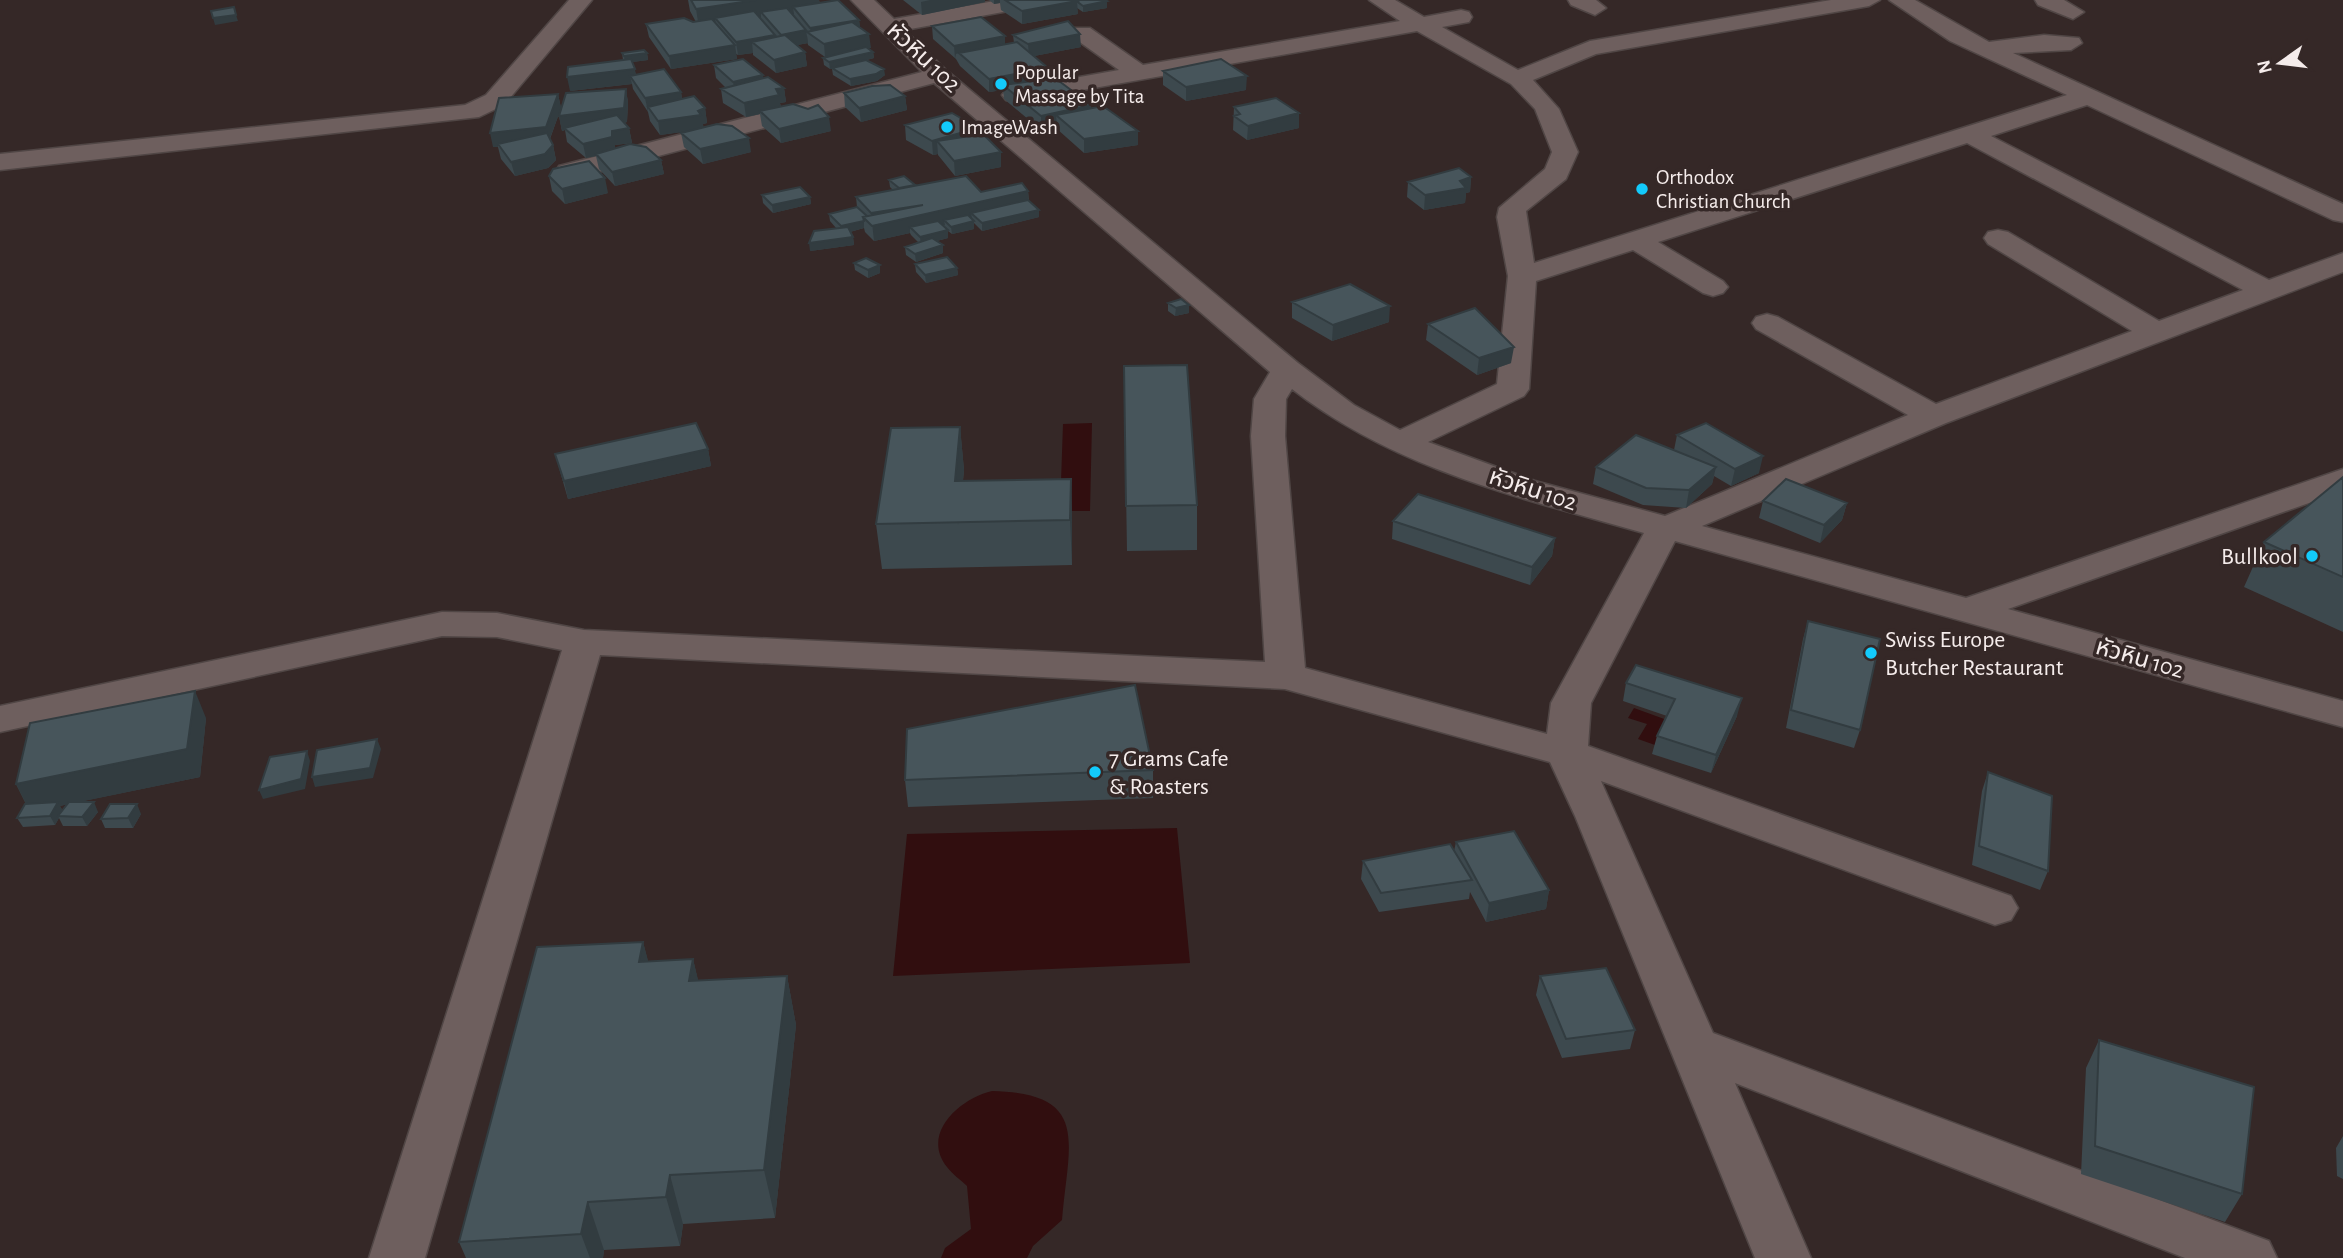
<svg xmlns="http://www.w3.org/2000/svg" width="2343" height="1258" font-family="'Alegreya Sans','Noto Sans Thai',sans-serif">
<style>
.water{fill:#310e0f}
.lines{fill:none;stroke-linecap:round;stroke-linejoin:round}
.minor-casing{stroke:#504645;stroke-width:3}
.minor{fill:#6e5f5e;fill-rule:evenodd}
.wall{fill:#3d494e;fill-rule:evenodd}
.shaded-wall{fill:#323c40}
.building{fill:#47555b;stroke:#323c40;stroke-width:2}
.poi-dot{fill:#13cafb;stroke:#352827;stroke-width:2.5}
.labels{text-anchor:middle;stroke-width:7;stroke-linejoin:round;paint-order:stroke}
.far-poi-label{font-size:21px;fill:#f5eceb;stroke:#352827;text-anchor:start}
.street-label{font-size:24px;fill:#f5eceb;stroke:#352827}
.poi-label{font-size:24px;fill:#f5eceb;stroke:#352827;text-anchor:start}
</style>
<rect width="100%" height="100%" fill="#352827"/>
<!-- water -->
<path class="water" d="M1092 423 1090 511H1060L1063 424Z
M1634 708 1667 720 1655 745 1638 739 1647 724 1628 718Z
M1177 828 1190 963 893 976 907 834Z
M992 1091C1092 1093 1068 1144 1062 1220L1033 1246 1027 1258H941L945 1248 971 1229 967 1186C961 1180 952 1174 947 1167 920 1133 961 1098 992 1091Z"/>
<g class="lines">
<defs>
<path id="minor" d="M569 0H592L504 105 479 117 0 170V154L465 105 486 95Z
M851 0H874L894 19 1000 0H1047L1036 6 905 30 946 70 1298 363 1354 405 1400 430 1497 384 1508 276 1497 217 1499 208 1545 169 1552 152 1535 109 1511 84 1417 31 1014 102 1006 100 1002 95 1006 90 1119 70 1074 38 1071 33 1074 28H1090L1143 65 1400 21 1369 0H1395L1424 17 1461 10 1469 12 1472 17 1469 22 1442 27 1518 70 1590 41 1831 0H1880L1869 6 1596 54 1533 80 1559 109 1578 152 1566 179 1526 211 1534 263 2067 95 1950 41 1889 0H1915L1989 42 2044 35 2079 38 2082 43 2071 50 2013 53 2343 204V222L2333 220 2087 105 1991 136 2269 280 2343 253V272L1946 423 1702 526 1966 598 2343 469V491L2008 609 2343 701V727L1675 541 1591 703 1588 746 2011 896 2018 908 2011 920 1995 925 1601 781 1713 1033 2269 1241 2277 1258H2185L1735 1083 1811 1258H1755L1575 816 1550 762 1285 689 600 655 425 1258H369L562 650 497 637 442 636 0 732V706L442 612 497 613 584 630 1265 662 1251 436 1254 399 1270 372 934 83 568 180 559 178 555 172 559 166 922 72ZM1967 143 2243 290 2159 321 2008 232 1998 230 1988 232 1984 238 1988 244 2132 331 1936 404 1778 317 1767 314 1756 317 1752 323 1756 329 1908 415 1665 516 1535 481 1428 442 1524 396 1529 389 1536 281 1633 250 1703 293 1713 296 1723 293 1728 287 1723 281 1658 242ZM1292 389C1395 469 1521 498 1644 533L1551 703 1547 734 1305 668 1285 436 1286 399Z
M1568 0H1596L1606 8 1595 15 1571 5Z
M2035 0H2064L2084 12 2073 19 2038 5Z"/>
</defs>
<!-- minor casing -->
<use href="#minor" class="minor-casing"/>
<!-- minor -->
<use href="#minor" class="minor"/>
</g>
<!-- wall -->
<path class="wall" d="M688 0H819L820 3 859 20 860 28 871 48H868L873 52 874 58 867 60 885 75 877 81 851 86 833 75 832 69H830L824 65 823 58 825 57 808 45 807 35 808 43 797 45 805 52 807 66 776 73 753 55V53L738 55 736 54 737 59 671 69 649 37 646 24 696 22 690 11Z
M903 0H985V2L922 15Z
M989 0H1105L1107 1V8L1083 12 1077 8 1078 14 1022 24 1001 10 1000 3 994 4Z
M932 26 1005 36V44L1014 43 1013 35 1081 47 1034 56 1048 79 1091 108 1138 131V145L1084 153 1057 129V127L1041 130 1004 99 1003 90 989 92 960 66 956 59 933 39Z
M622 53H647L648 60 632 62 636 75 681 92 682 99 705 108 707 123 703 124V127L751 152 703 164 684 147 681 133 688 131 660 135 650 121 648 112 633 89 632 84 570 91 623 60Z
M714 65 763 79 784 88 786 102 780 103 781 107 831 131 781 143 762 126 760 114 746 117 723 103 721 89 726 88 716 78Z
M1163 71 1246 90 1186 101 1163 85Z
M626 89 628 103 627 122 624 123 629 128 632 143 615 145V148L661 160 664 174 615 186 599 169 596 156 586 158 567 142 565 130 562 131 559 116Z
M844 93 905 96 907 110 861 122 845 107Z
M558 94 561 108 550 139 553 145 556 160 548 168 515 176 501 159 498 147H493Z
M1234 107 1299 113V128L1247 140 1233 130Z
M905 125 979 135 1001 167 955 176 938 155V154L933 155 906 140Z
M549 176 608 193 565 204 552 191Z
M1471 177 1470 192 1466 193 1465 203 1424 210 1407 197 1408 182Z
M889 180 915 185 981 192 1028 191 1029 201 1039 210V217L982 231 974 223V229L952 234 948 231V238L937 241 943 253 916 262 906 255 905 247 918 242 911 235 910 233 874 241 865 232 864 228 850 232 853 237 854 245 810 251 836 228 830 221 829 214 857 207 856 197 893 190 890 187Z
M762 195 810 197 811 204 773 213 763 203Z
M854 263 880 265V273L868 278 855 270Z
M915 264 957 268 958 275 926 283 916 272Z
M1292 302 1389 322 1332 341 1292 318Z
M1168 303 1189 305V313L1175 316 1168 311Z
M1428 324 1511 363 1477 375 1426 340Z
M1124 366 1197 505V550L1127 551Z
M960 427 964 470 963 481 1071 479 1072 523V565L882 569 876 524Z
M1677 435 1759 473 1731 486 1714 476 1712 484 1686 508 1643 505 1593 484 1596 467 1674 450Z
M708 449 711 466 568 499 555 454Z
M2343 477V632L2244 587 2264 542Z
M1763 501 1847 503 1842 520 1820 543 1759 518Z
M1393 521 1555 538 1552 556 1530 585 1392 539Z
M1808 621 1860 730 1854 748 1786 728 1803 639Z
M1626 683 1737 716 1711 773 1652 754 1657 736 1667 716 1623 701Z
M206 718 200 777 78 802 98 812 87 826H63L59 818 55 825 23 827 17 818 26 804 16 784ZM67 804 62 810 60 806Z
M1153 770V798L908 807 905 780Z
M1988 772 2048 871 2040 890 1972 865 1982 791Z
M141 814 133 828H105L101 819Z
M1456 842 1549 890 1546 909 1486 922 1470 892 1469 899 1379 912 1361 879 1363 861 1454 851Z
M643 942 648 962 693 959 698 981 787 976 796 1025 775 1218 683 1224 680 1246 604 1250 603 1258H466L459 1242Z
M1540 976 1635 1030 1630 1049 1562 1058 1536 995Z
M2099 1040 2242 1194 2225 1222 2081 1174 2086 1068Z
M2343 1136V1179L2337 1176 2336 1148Z"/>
<!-- shaded-wall -->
<path class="shaded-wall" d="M714 0H819L820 10 793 7 794 14 766 18 761 12V18L721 25 715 18 716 25 699 28 696 9Z
M930 0H985V2L922 15 921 2Z
M994 0H1000V3L994 4Z
M1077 1 1078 14 1022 24V11Z
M1107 1V8L1083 12V6Z
M236 15 238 21 215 25 213 18Z
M859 20 861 33 811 35 810 28Z
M806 30 808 43 783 48 781 35Z
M869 34 871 48 825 57 824 44Z
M1080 34 1081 47 1029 57 1028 44Z
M775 35 777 49 752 42 753 53 738 55 736 42Z
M1005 36V50L959 53 956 54 955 59 954 46Z
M735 45 737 59 671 69 669 56Z
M805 52 807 66 776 73 774 60Z
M873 52 874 58 830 69 829 62Z
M647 53 648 60 625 63 624 56Z
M1048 68V81L1003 85V90L989 92V79Z
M635 69 637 83 630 76 632 84 570 91 567 77Z
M884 69 885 75 877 81 851 86 850 79Z
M763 75 765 89 735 95 733 82Z
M1247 76 1246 90 1186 101V87Z
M784 88 786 102 780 103 781 109 760 111V114L746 117 744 103 776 89Z
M626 89 628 103 627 122 566 130 564 128 565 130 562 131 559 116Z
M681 92 683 106 648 107V112L645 98Z
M558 94 561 108 549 141 498 144V147H493L490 133Z
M905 96 907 110 861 122 859 108Z
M1091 105V119L1056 115 1057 127 1041 130V116Z
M705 108 707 123 703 124 704 129 660 135 658 121Z
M1299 113V128L1247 140 1248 126Z
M829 117 831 131 781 143 779 129Z
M629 128 632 143 615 145V151L596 154V156L586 158 583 144 612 131Z
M978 128 979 143 937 141 938 154 933 155 932 141Z
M1138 131V145L1084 153V139Z
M749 138 751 152 703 164 700 149Z
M553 145 556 160 548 168 515 176 511 162Z
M1001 152V167L955 176 954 161Z
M661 160 664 174 615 186 612 172Z
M1471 177 1470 192 1466 193 1465 203 1424 210 1425 195Z
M605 178 608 193 565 204 562 189Z
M1028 191 1029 206 971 213 972 219 944 220 945 225 915 232 910 227V233L874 241 871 213Z
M810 197 811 204 773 213 772 205Z
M1039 210V217L982 231V223Z
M864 221V228L842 234 841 226Z
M974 221V229L952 234 951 227Z
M948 230V238L921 245 920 237Z
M853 237 854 245 810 251 809 243Z
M943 245V253L916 262 915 254Z
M880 265V273L868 278V270Z
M957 268 958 275 926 283 925 275Z
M1189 305V313L1175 316 1176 308Z
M1390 306 1389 322 1332 341 1333 325Z
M1514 347 1511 363 1477 375 1479 358Z
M960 427 964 470 958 525 955 481Z
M708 449 711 466 568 499 564 481Z
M1763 456 1759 473 1731 486 1735 469Z
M1716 467 1712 484 1686 508 1689 490Z
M1071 479 1072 523V565L1070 520Z
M1847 503 1842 520 1820 543 1824 525Z
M1555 538 1552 556 1530 585 1532 567Z
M195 691 206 718 200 777 60 806 63 811 58 816 59 818 55 825 50 816 30 812 16 784Z
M1742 698 1737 716 1711 773 1716 755Z
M377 739 381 749 373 778 315 787 312 777Z
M307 751 310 761 305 789 263 799 259 790Z
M94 802 98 812 87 826 82 817Z
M137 804 141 814 133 828 128 818Z
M1549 890 1546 909 1486 922 1489 903Z
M643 942 656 990 639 962Z
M693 959 705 1008 689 981Z
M787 976 796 1025 775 1218 764 1170Z
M670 1175 683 1224 680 1246 666 1197Z
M588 1202 604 1250 603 1258H590L581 1234Z"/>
<!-- building -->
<path class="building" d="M691 0H756L696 9Z
M838 0 859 20 810 28 793 7Z
M1005 0H1075L1077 1 1022 11Z
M1075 0H1105L1107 1 1083 6Z
M234 7 236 15 213 18 211 11Z
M787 8 806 30 781 35 761 12Z
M754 11 775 35 736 42 715 18Z
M981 17 1005 36 954 46 932 26Z
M684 18 693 22 712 19 735 45 669 56 646 24Z
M1068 21 1080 34 1028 44 1013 35Z
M852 22 869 34 824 44 807 32Z
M785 35 805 52 774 60 752 42Z
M1017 42 1048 68 989 79 959 53Z
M866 47 873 52 829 62 823 58Z
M644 50 647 53 624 56 622 53Z
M631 59 635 69 567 77 568 67Z
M743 59 763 75 733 82 714 65Z
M1221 59 1247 76 1186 87 1163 71Z
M866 60 884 69 876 74 850 79 832 68Z
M664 69 681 92 645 98 630 76Z
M768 77 784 88 776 89 779 95 744 103 721 89Z
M1055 78 1091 105 1041 116 1003 85Z
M890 85 905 96 859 108 844 93 872 86Z
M626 89 624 108 559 116 566 93Z
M558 94 546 127 490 133 499 98Z
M694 96 705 108 698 111 701 115 658 121 648 107Z
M1276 98 1299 113 1248 126 1234 116 1240 114 1234 107Z
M793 104 808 109 818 105 829 117 779 129 760 111Z
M1103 106 1138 131 1084 139 1056 115Z
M952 113 978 128 932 141 905 125Z
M617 115 629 128 612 131V137L583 144 564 128Z
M717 124 732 126 749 138 700 149 681 133Z
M547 133 553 145 545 154 511 162 498 144Z
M983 134 1001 152 954 161 937 141Z
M630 144 646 147 661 160 612 172 596 154Z
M589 161 605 178 562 189 549 176 553 169Z
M1459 168 1471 177 1460 181 1466 188 1425 195 1408 182Z
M904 176 915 185 899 188 889 180Z
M966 176 981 192 1022 183 1028 191 872 226 863 217 923 205 871 213 856 197Z
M800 187 810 197 772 205 762 195Z
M1028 200 1039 210 982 223 971 213Z
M857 207 867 216 863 217 864 221 841 226 829 214Z
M968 215 974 221 951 227 944 220Z
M938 221 948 230 920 237 910 227Z
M848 227 853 237 809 243 814 231Z
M932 238 943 245 915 254 905 247Z
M947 257 957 268 925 275 915 264Z
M866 258 880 265 868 270 854 263Z
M1350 284 1390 306 1333 325 1292 302Z
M1181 299 1189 305 1176 308 1168 303Z
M1475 308 1514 347 1479 358 1428 324Z
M1187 365 1197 505 1126 506 1124 366Z
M696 423 708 449 564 481 555 454Z
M1706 423 1763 456 1735 469 1677 435Z
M960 427 955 481 1071 479 1070 520 876 524 891 428Z
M1636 435 1716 467 1689 490 1646 488 1596 467Z
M2343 477V577L2264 542Z
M1786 479 1847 503 1824 525 1763 501Z
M1418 494 1555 538 1532 567 1393 521Z
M1808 621 1880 639 1860 730 1791 710Z
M1636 665 1742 698 1716 755 1657 736 1675 699 1626 683Z
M1135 685 1153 770 905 780 907 729Z
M195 691 187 749 16 784 30 723Z
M377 739 370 768 312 777 317 750Z
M307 751 301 779 259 790 270 757Z
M1988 772 2052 796 2048 871 1979 846Z
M58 802 50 816 17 818 25 804Z
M69 802H94L82 817 58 816Z
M110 804H137L128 818 101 819Z
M1514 831 1549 890 1489 903 1456 842Z
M1450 844 1472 880 1381 893 1363 861Z
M643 942 639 962 693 959 689 981 787 976 764 1170 670 1175 666 1197 588 1202 581 1234 459 1242 537 947Z
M1606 968 1635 1030 1566 1039 1540 976Z
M2099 1040 2254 1087 2242 1194 2095 1146Z"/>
<!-- markers -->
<g class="poi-dot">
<circle cx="1001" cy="84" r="7"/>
<circle cx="947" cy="127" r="7"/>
<circle cx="1642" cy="189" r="7"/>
<circle cx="2312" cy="556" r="7"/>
<circle cx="1871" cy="653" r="7"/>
<circle cx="1095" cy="772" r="7"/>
</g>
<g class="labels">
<!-- far-poi labels -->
<g class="far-poi-label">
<text x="1015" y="79">Popular<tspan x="1015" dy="24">Massage by Tita</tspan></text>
<text x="961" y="134">ImageWash</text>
<text x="1656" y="184">Orthodox<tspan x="1656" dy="24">Christian Church</tspan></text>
</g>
<!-- street labels -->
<g class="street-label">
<text transform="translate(924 57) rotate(43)" y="8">หัวหิน 102</text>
<text transform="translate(1533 489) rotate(18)" y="8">หัวหิน 102</text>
<text transform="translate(2140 658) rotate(16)" y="8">หัวหิน 102</text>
</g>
<!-- poi labels -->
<g class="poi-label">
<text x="2298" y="564" text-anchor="end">Bullkool</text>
<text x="1885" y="647">Swiss Europe<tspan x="1885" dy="28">Butcher Restaurant</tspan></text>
<text x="1109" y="766">7 Grams Cafe<tspan x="1109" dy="28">&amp; Roasters</tspan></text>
</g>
</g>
<!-- north arrow -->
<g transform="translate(2280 63) rotate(256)" stroke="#352827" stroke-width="5" paint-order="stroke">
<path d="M0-5L12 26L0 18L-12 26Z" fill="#f5eceb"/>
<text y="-10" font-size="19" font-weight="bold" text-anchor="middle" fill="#f5eceb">N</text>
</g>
</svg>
